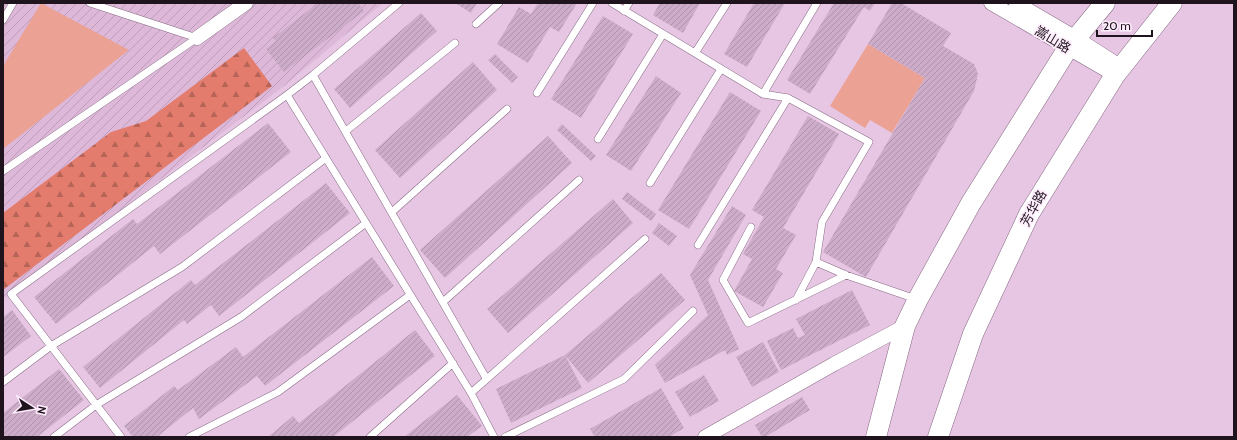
<svg xmlns="http://www.w3.org/2000/svg" width="1237" height="440" font-family="Cabin,'Noto Sans SC',sans-serif">
<style>
.industrial{fill:url(#industrial-furrows)}
.grass{fill:#eba295}
.forest{fill:url(#forest-firs)}
.building{fill:url(#building-hatch)}
.lines{fill:none;stroke-linecap:round;stroke-linejoin:round}
.lane-casing{stroke:#886a85;stroke-width:8}
.street-casing{stroke:#886a85;stroke-width:15}
.secondary-casing{stroke:#886a85;stroke-width:21}
.lane{stroke:#fff;stroke-width:7}
.street{stroke:#fff;stroke-width:14}
.secondary{stroke:#fff;stroke-width:20}
.labels{text-anchor:middle;stroke-width:3.5;stroke-linejoin:round;paint-order:stroke}
.street-label{font-size:13px;fill:#1f141e;stroke:#feedfc}
</style>
<defs>
<pattern id="industrial-furrows" width="10" height="10" patternUnits="userSpaceOnUse"><rect width="10" height="10" fill="#ddb8d9"/><path d="M-1 1l2-2M0 10L10 0M9 11l2-2" fill="none" stroke="#bd9dba"/></pattern>
<pattern id="forest-firs" width="22" height="20" patternUnits="userSpaceOnUse"><rect width="22" height="20" fill="#e37c6c"/><path d="M5 1l3.5 6h-7zM16 11l3.5 6h-7z" fill="#b76458"/></pattern>
<pattern id="building-hatch" width="6" height="6" patternUnits="userSpaceOnUse"><rect width="6" height="6" fill="#ccacc8"/><path d="M-1 1l2-2M0 6l6-6M5 7l2-2" fill="none" stroke="#af93ab"/></pattern>
</defs>
<rect width="100%" height="100%" fill="#e7c6e3"/>
<!-- industrial -->
<path class="industrial" d="M3 3H383L284 86 3 299Z"/>
<!-- grass -->
<path class="grass" d="M41 3 129 50 3 149V66Z
M868 44 925 78 892 133 870 120 865 128 830 106Z"/>
<!-- forest -->
<path class="forest" d="M244 48 272 86 3 290V213L111 132 146 121Z"/>
<!-- building -->
<path class="building" d="M318 3H361L359 4 364 11 284 72 266 49 276 41 273 38Z
M455 3H477L471 13Z
M538 3H577L559 32 550 27 528 63 497 44 519 7 531 14Z
M660 3H700L683 33 653 15Z
M754 3H785L747 67 724 54Z
M834 3H875L870 11 864 7 810 94 787 80Z
M892 3H901L951 33 943 46 974 64 978 74 974 91 866 277 823 252 925 78 868 44Z
M421 13 437 31 350 108 334 89Z
M603 16 633 34 581 118 551 99Z
M495 54 518 77 512 83 488 60Z
M473 62 497 90 400 178 375 150Z
M656 76 681 93 631 171 606 155Z
M730 92 761 111 689 229 658 210Z
M808 116 839 134 783 228 796 235 776 269 783 273 763 307 734 291 752 259 743 254 764 217 752 210Z
M268 123 291 152 160 254 154 246 56 324 34 297 133 219 137 224Z
M562 124 596 156 591 161 557 130Z
M548 136 572 163 445 278 420 250Z
M326 183 350 213 219 316 211 305 187 324 184 320 100 388 83 367 191 280 195 285Z
M627 192 656 214 651 221 622 199Z
M613 199 633 223 508 333 487 309Z
M732 206 746 215 708 280 739 349 727 355 725 350 665 383 655 365 708 315 690 275Z
M659 223 677 236 669 246 652 233Z
M372 257 394 286 265 386 257 376 199 419 193 408 157 437H133L124 426 174 386 178 390 236 347 243 357Z
M661 273 685 300 588 383 565 355 582 388 511 423 496 389 565 355Z
M852 290 870 325 781 370 767 341 793 328 798 338 805 335 796 319Z
M12 310 31 336 3 357V317Z
M415 330 435 356 333 437H268L293 416 299 423Z
M763 342 779 372 752 387 736 357Z
M59 369 84 400 37 437H3V413Z
M704 375 719 401 690 417 675 392Z
M661 388 684 428 669 437H595L590 429Z
M457 395 482 426 467 437H404Z
M802 397 810 410 765 437H762L755 425Z"/>
<g class="lines">
<defs>
<path id="lane" d="M90 3 197 38
M399 3 313 75 486 378
M612 3 763 94
M624 11 629 3
M3 20 13 3
M476 24 499 3
M695 53 727 3
M313 75 287 95 471 393 645 239
M537 93 593 3
M788 98 869 142 822 222 816 262 796 300
M346 131 455 43
M598 139 663 34
M3 171 197 38
M650 183 721 69
M392 212 507 109
M751 227 723 280 748 323 846 275
M698 245 788 98 763 94 817 3
M816 262 846 275 916 299
M443 302 579 180
M3 382 51 346 182 267 326 158
M471 393 494 437
M54 437 96 405 241 317 366 223
M121 437 11 294 287 95
M189 437 278 392 410 295
M370 437 453 363
M505 437 624 379 693 311"/>
<path id="street" d="M991 3 1115 75
M1016 3 1076 38 1121 67
M197 38 246 3
M705 437 834 364 905 326"/>
<path id="secondary" d="M876 437 905 326 918 299 971 203 1068 48 1105 3
M938 437 973 334 1029 214 1115 75 1172 3"/>
</defs>
<!-- lane casing -->
<use href="#lane" class="lane-casing"/>
<!-- street casing -->
<use href="#street" class="street-casing"/>
<!-- secondary casing -->
<use href="#secondary" class="secondary-casing"/>
<!-- lane -->
<use href="#lane" class="lane"/>
<!-- street -->
<use href="#street" class="street"/>
<!-- secondary -->
<use href="#secondary" class="secondary"/>
</g>
<g class="labels">
<!-- street labels -->
<g class="street-label">
<text transform="translate(1053 39) rotate(31)" y="5">嵩山路</text>
<text transform="translate(1033 208) rotate(-61)" y="5">芳华路</text>
</g>
</g>
<!-- border -->
<rect width="1237" height="440" fill="none" stroke="#1f141e" stroke-width="8"/>
<!-- north arrow -->
<g transform="translate(32 408) rotate(102)" stroke="#feedfc" stroke-width="3" paint-order="stroke">
<path d="M0-3L7 15L0 10L-7 15Z" fill="#1f141e"/>
<text y="-6" font-size="11" font-weight="bold" text-anchor="middle" fill="#1f141e">N</text>
</g>
<!-- scale -->
<path d="M1097 30v6h55v-6" fill="none" stroke="#1f141e" stroke-width="2"/>
<text x="1103" y="30" font-size="12" fill="#1f141e" stroke="#feedfc" stroke-width="3" paint-order="stroke">20 m</text>
</svg>
